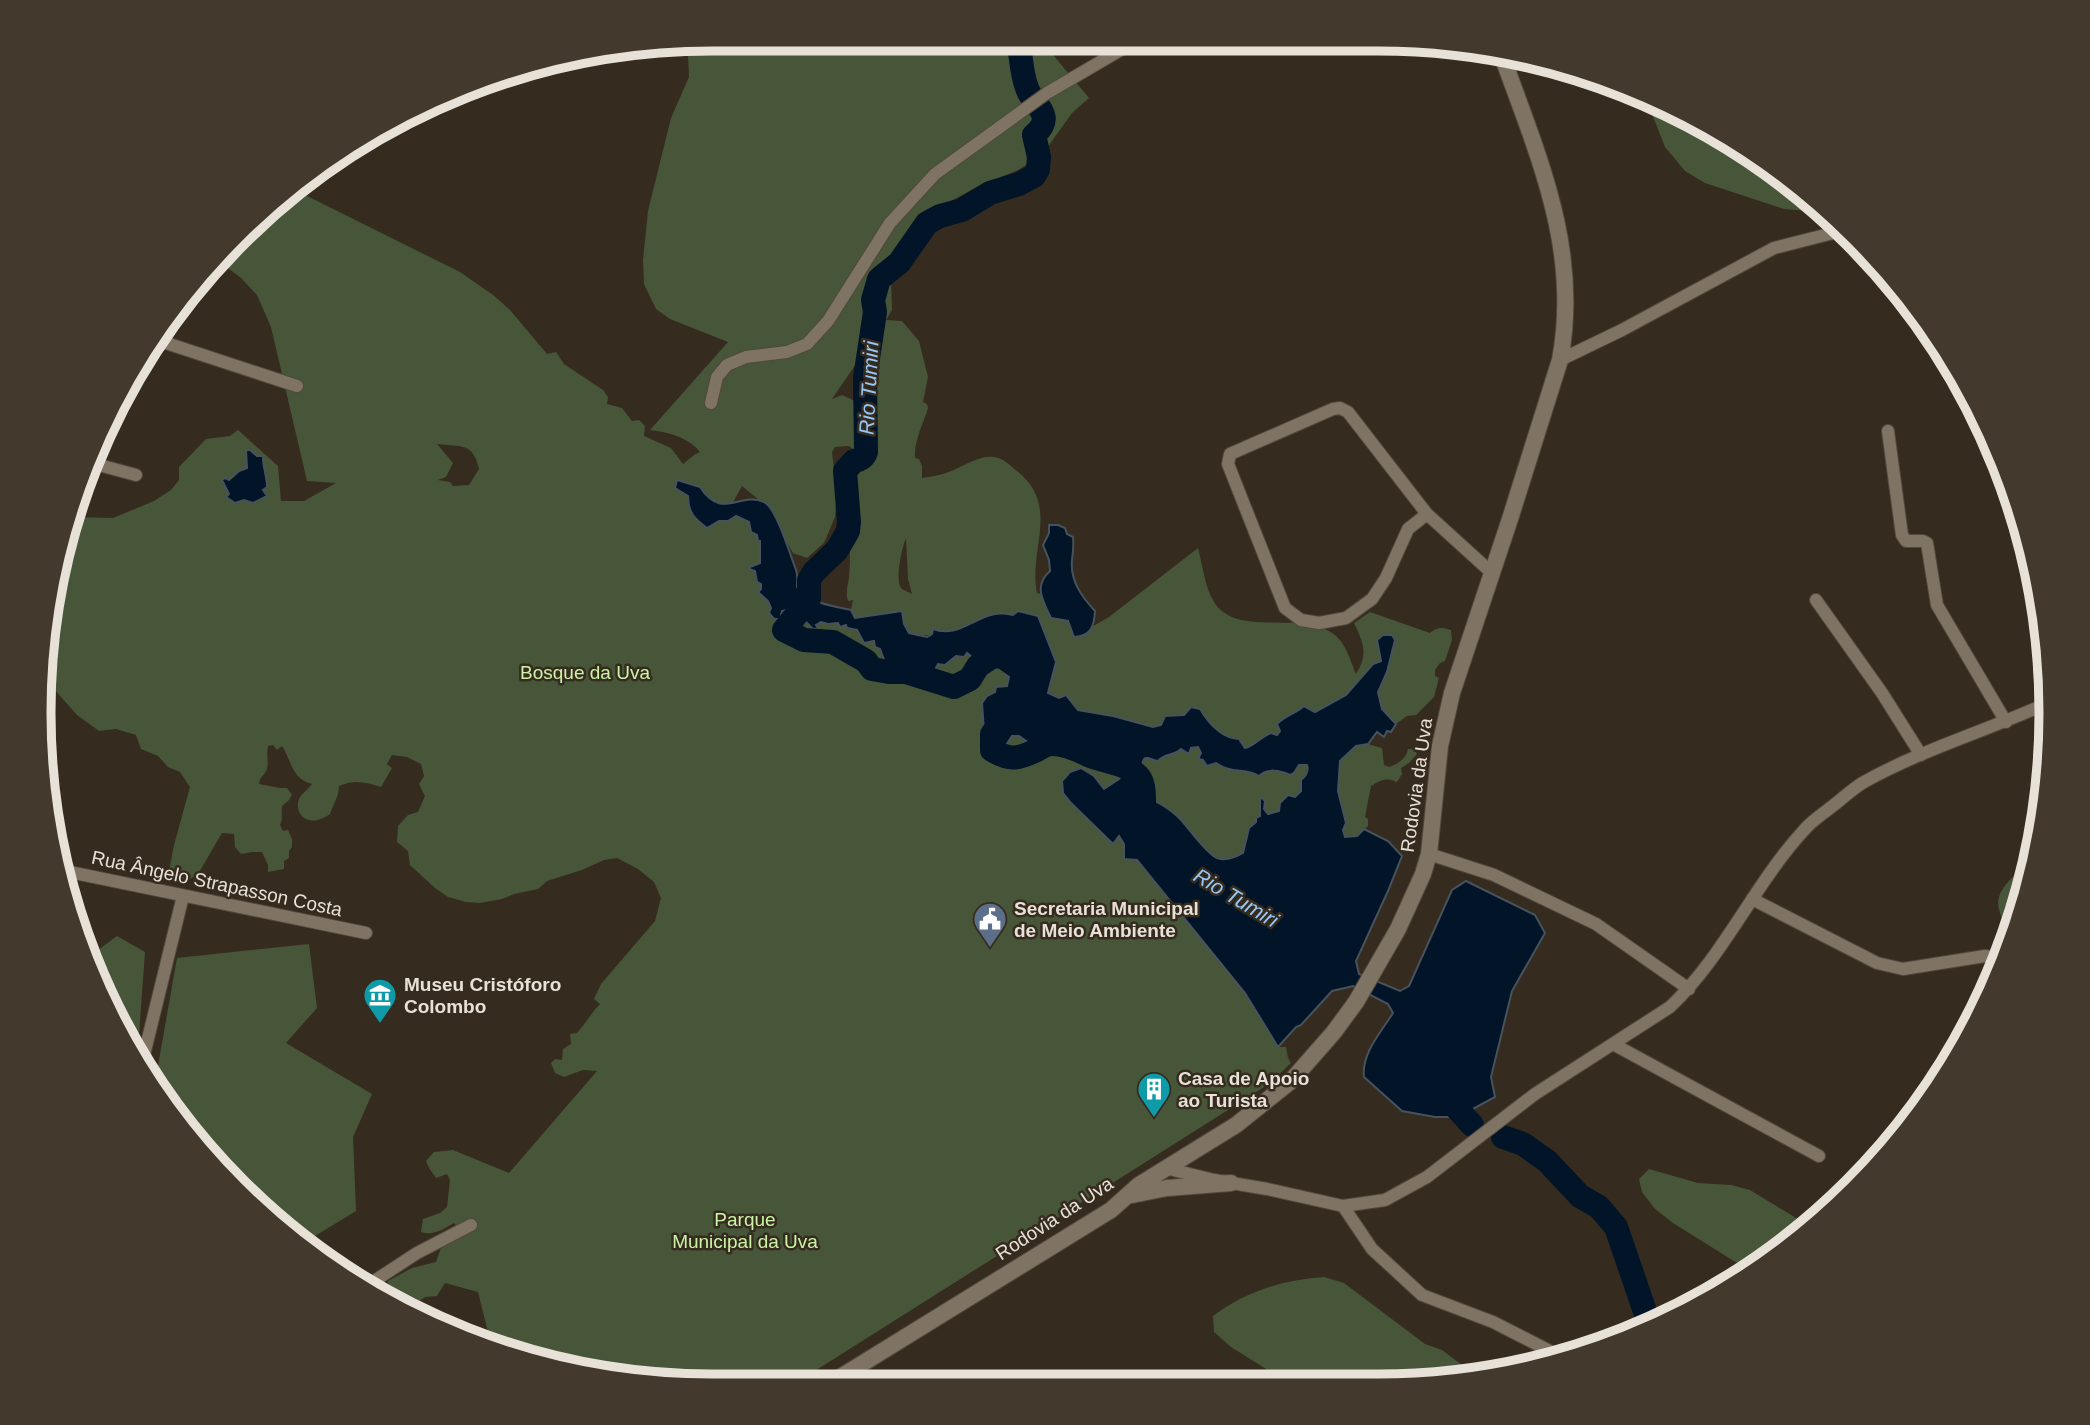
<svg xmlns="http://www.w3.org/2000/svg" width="2090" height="1425" font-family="Arial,sans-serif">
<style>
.green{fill:#475639;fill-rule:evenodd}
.water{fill:#021528;stroke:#47525d;stroke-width:2}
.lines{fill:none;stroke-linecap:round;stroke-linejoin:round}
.river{stroke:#021528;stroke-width:24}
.minor-casing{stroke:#52493d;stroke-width:14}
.tertiary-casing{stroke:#52493d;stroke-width:18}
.minor{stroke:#7f7364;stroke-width:12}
.tertiary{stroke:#7f7364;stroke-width:16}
.labels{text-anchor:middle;stroke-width:5;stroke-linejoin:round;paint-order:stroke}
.park-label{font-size:19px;fill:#cbf3a6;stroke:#352b1e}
.street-label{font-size:19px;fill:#e8e1d8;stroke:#352b1e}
.poi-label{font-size:19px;font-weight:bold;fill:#e8e1d8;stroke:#352b1e;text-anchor:start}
.water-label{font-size:21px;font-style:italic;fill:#96c7f8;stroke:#352b1e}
.rim{fill:none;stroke:#e8e1d8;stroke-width:9}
</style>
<rect width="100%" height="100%" fill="#352b1e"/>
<!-- green -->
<path class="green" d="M713 38H1039L1089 98 1072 113 1047 148 1037 158 1018 170 973 189 953 200 900 254 891 281 892 310 886 320 902 321 919 341 928 377 923 402 927 404 928 408C923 425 914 440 915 458L919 459 922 466V478C928 477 936 476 943 474 959 470 976 455 994 457 1003 458 1010 465 1017 471 1061 506 1028 550 1037 593L1041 594 1051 618 1069 621 1071 624V629H1088L1109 617 1198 548C1202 563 1205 587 1213 600 1234 639 1298 610 1332 633 1346 642 1350 660 1356 674 1368 654 1364 644 1354 623L1370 612 1430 633C1437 627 1442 627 1451 630L1452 640 1445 661 1440 663 1435 670V676L1439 678 1434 697 1416 715 1407 716 1396 724 1382 709 1378 692 1387 672 1394 640 1392 635 1380 652 1381 661 1361 687 1352 689 1346 695 1315 712 1297 713 1290 715 1294 773 1299 765 1308 764C1309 771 1306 776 1301 781V791L1294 797 1288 796 1280 803 1279 811 1268 815 1260 803 1261 816 1256 822 1243 853 1236 857 1225 859 1216 857 1177 908 1245 993 1278 1047H1286L1288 1058 1291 1063 1270 1083 1247 1098 791 1386H713L581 1373 506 1351 490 1340 478 1292 445 1283 437 1296 425 1297 407 1310 385 1298 388 1281 412 1268 436 1262 442 1245 457 1227 454 1223C444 1229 433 1236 421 1232L423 1219 440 1213 447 1207 450 1180 447 1174 436 1178 429 1168 426 1161 434 1152 453 1150 509 1173 597 1071 583 1070 564 1077 555 1073 551 1063 555 1059 562 1060 563 1049 571 1044 570 1034 577 1033C586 1023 591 1013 600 1004L594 999 601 984 655 921 661 898 654 882 638 869 617 858 604 860 582 870 547 881 538 889 514 894 502 899 480 903 466 902 448 897 435 888 410 865 408 851 397 842 398 826 408 815 418 812 425 796 419 784 424 776 421 764 407 757 392 755 387 764 392 768 381 787C366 782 354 779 339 786 339 797 333 804 330 814 324 818 316 822 309 820 299 818 295 806 300 797 303 793 308 789 312 784 291 779 291 759 282 746L277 750 273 745 268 746C266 755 269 761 267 769 265 775 260 776 259 784L280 788H287L292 795 289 800 282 806C281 813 283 819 280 825L283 831 288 830 292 839V847L289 851V858L284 861V869L268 872V865L262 852H252L241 854 235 847 234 834 222 833 198 874 190 879 180 880 169 871 174 845 190 787 180 772 168 767 158 756 141 749 136 735 116 729 99 731 77 715 46 680 44 625 73 517 113 518 154 501 171 490 179 480V467L206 439 230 436 238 430 278 466 281 501H304L336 483 307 481 271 327 257 295 241 278 216 259 295 190 460 272 493 295 510 310 547 354 556 352 564 364 603 390 608 397 607 404 622 408 632 421 639 420 645 426 644 436 671 448 683 464 694 455 700 452C688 437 668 432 650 430L728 342 670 319 656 309 644 284 643 260 648 211 671 118 689 77 688 55 674 44ZM871 342 867 402 859 407 853 400 842 395 832 399ZM437 444C461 447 473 442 479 469L469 485 453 486 450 482 438 480 446 477 453 463ZM849 446 858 453V459L854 460 847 475 854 481 849 490 851 494 853 523 847 535C851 545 850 565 849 577 848 586 845 591 848 601L853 600 851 610 854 618 902 611 904 624 909 634C924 636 929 635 943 633L956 656C950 663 945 660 938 664 934 668 933 670 927 673L922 667 913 668 911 674 882 657C880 646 870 635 858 631 855 629 851 629 847 628L846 624 824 621 816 625 818 628 813 629 802 618 803 614 792 608 781 613H769L771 608 761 589V584L756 580V566L760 563V540L758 535 749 522 736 516C722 528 702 512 688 505L689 497H706L719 503 732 504 742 486 764 504 793 553 807 558 824 543 835 517 837 495 832 452 835 447ZM906 538 908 579 912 594C909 592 905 591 902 589 894 581 902 548 906 538Z
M552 60C540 72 523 75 506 76L538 62Z
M1642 97 1676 108 1821 212 1784 209 1705 183 1685 171 1665 147 1648 104Z
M1368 744 1382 748 1384 765 1389 767C1398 764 1406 759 1408 749H1414L1417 754 1409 763 1401 768 1402 774 1397 782C1387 777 1381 780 1371 786L1365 817 1368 819V826L1357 836 1345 837 1338 791 1340 761 1356 745Z
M2034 859 2010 936C2007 928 2001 919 1999 909 1993 889 2020 871 2034 859Z
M117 936 145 952 139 1035 136 1050 108 1011 90 956Z
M309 944 317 1008 286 1043 372 1094 353 1137 356 1211 302 1244 236 1189 156 1077 177 958Z
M1649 1169 1698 1183 1731 1185 1750 1190 1806 1224 1745 1268 1673 1223 1655 1209 1642 1192 1639 1179Z
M1324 1277 1344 1283 1425 1344 1442 1350 1478 1377 1378 1386H1293L1231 1347 1214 1332 1213 1316C1244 1292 1285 1279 1324 1277Z"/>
<!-- water -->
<path class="water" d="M246 450H250L257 456H263C262 463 267 477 267 487L263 490 267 496 253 503 244 500 235 503 226 497 229 494 222 480 225 478 229 480 239 471 247 468Z
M677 480 700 487C722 521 740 491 764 502 776 507 791 557 796 570 798 575 797 581 797 587 810 603 831 606 851 610L855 618 902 611 904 624 909 633 927 637 932 634 933 629C957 638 973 618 995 614 1000 613 1008 614 1013 615L1018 611 1038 616 1056 662 1048 693 1059 698 1066 695 1078 710 1113 716 1153 727 1161 725 1165 716 1184 715 1191 707 1200 709C1209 724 1221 738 1239 739L1245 748C1253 747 1262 736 1271 733L1277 735 1280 731 1277 724C1286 715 1295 714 1304 706L1315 712 1346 695 1373 664 1381 661 1377 640 1383 635H1392L1395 640 1387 672 1378 692 1382 709 1396 724 1391 732 1387 731 1384 737 1377 732 1368 744 1356 746 1340 761 1338 791 1346 823 1343 830 1345 837 1357 836 1364 829 1388 841 1402 856 1388 891 1356 961 1359 974 1400 991 1409 986 1452 890 1466 881 1535 915 1545 933 1512 991 1491 1077 1495 1097 1471 1110 1452 1117H1435L1402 1111 1364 1077C1361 1054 1381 1032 1393 1013L1388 1004 1353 986 1332 991 1301 1025 1296 1027 1278 1047 1245 993 1137 860 1124 859V844L1119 836 1113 844 1071 803 1063 793 1062 781 1070 772 1081 768 1094 776 1104 789 1119 779 1124 773 1133 776 1136 792C1154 800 1169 807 1182 821 1191 831 1206 853 1217 858 1225 861 1236 857 1243 853L1249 828 1256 822V818L1260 816V799L1262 798 1265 801 1264 809 1268 814 1279 811 1280 803 1288 795 1295 797 1301 791V780C1306 776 1309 771 1307 765H1299L1294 773 1290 775C1280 770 1267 768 1259 776 1245 767 1233 775 1216 763L1207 766 1203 760 1198 759 1201 753 1198 747 1191 748 1189 754 1181 749C1175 756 1164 753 1158 761 1150 760 1143 752 1142 767H1136L1135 770 1127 767 1126 763 1092 751 1072 739 1067 740 1066 738H1059C1053 747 1040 753 1030 753L1029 743 1019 736H1012L1006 745H1002L999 741H991L984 731 982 703 987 696 995 692 996 687 1007 686 1009 677 1005 674 1007 670 998 662 987 664 976 660 967 653 964 657 956 656 945 665 938 664 935 670 926 673 922 667 914 668 911 674 905 675 895 665 893 670H888L880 649 875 647 874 641 864 643 857 630 847 628 846 625 840 627 838 623 828 624 821 622 816 625 818 628 813 629 802 618 803 614 792 608 782 611 780 619H774L769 613 771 608 768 601 758 592 761 589V584L757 582 755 571 749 569 750 567 760 563V541H758L757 535 751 532 749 522 736 516 728 521H719L707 528C695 519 688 513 688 496L675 488Z
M1049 525H1058L1065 528 1067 534 1073 537C1074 546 1073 552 1072 560 1070 581 1082 597 1095 611 1094 627 1091 636 1074 637L1068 621 1051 618C1043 601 1033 586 1050 571L1049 560 1043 545 1049 533Z"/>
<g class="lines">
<!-- river -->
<path class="river" d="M1013 664 1003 657 993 656 978 666 970 679 954 687 906 672H889L872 669 866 661 833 642 804 640 784 630 809 599V580L814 572 837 550 848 531 849 522 845 471 854 461C860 460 864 458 866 452L865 378 875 312 873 300 879 279 899 263 927 223 940 216 962 210 990 193 1019 184 1034 176 1038 169 1039 157 1034 135C1057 115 1033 106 1027 88 1021 73 1021 54 1018 38
M1004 713 1001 723 992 734V750C1010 761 1018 759 1037 750 1042 747 1046 744 1052 744 1065 744 1078 750 1088 755 1104 762 1125 762 1138 776 1149 787 1139 812 1150 828
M1441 1091 1472 1125
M1503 1137 1523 1144 1547 1161 1580 1196 1599 1207 1616 1227 1650 1326"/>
<defs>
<path id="minor" d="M160 341 297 386
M1560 360 1622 330 1774 248 1845 230
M711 403 717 377 727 365 746 357 787 352 807 344 828 321 890 223 935 174 1047 93 1141 38
M1888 431 1902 535 1906 541H1923L1927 543 1937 605 2006 722
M88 462 136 475
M1427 514 1348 412 1340 408 1333 409 1230 454 1228 464 1285 608 1301 620 1319 623 1346 618 1372 599 1386 578 1408 529 1427 514 1492 573
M1816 600 1882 693 1921 755
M1429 854 1494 875 1596 924 1689 989
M60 870 366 933
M1752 899 1877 963 1903 969 1985 956 2004 958
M1613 1044 1819 1156
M143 1059 183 896
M1165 1168 1214 1180 1267 1189 1343 1206 1385 1200 1427 1177 1535 1094 1670 1007C1725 955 1754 884 1805 829 1812 821 1821 815 1830 808 1841 800 1852 789 1864 782 1923 749 1989 730 2050 702
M1343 1206 1372 1249 1422 1295 1493 1322 1548 1350 1556 1358
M365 1287 417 1253 471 1225"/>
<path id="tertiary" d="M1132 1195 1167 1188 1231 1183
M826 1386 1111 1210 1139 1185 1236 1125 1291 1081 1334 1032 1356 1002 1398 929 1423 874 1429 854 1440 746 1452 693 1510 519 1560 360C1581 248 1537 154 1500 50"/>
</defs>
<!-- minor casing -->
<use href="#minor" class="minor-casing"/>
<!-- tertiary casing -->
<use href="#tertiary" class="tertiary-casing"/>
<!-- minor -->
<use href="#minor" class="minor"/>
<!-- tertiary -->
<use href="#tertiary" class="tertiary"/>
</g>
<!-- icons -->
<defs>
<symbol id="civic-pin" viewBox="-11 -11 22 30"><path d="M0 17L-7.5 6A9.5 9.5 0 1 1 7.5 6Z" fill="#5c6f8a" stroke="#352b1e"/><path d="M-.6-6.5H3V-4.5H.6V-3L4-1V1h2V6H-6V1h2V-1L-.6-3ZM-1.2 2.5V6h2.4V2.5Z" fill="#fff"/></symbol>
<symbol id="museum-pin" viewBox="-11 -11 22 30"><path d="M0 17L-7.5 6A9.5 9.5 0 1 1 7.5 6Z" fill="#0f9aa8" stroke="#352b1e"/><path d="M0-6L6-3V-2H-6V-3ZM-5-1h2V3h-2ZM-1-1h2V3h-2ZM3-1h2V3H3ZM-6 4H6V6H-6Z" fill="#fff"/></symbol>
<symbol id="building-pin" viewBox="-11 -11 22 30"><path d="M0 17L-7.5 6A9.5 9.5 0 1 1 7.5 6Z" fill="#0f9aa8" stroke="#352b1e"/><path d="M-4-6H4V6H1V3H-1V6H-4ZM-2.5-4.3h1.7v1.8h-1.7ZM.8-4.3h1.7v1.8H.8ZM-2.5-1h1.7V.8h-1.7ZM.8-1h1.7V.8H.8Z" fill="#fff"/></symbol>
</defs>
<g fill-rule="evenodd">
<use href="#civic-pin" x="971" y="900" width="38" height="52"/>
<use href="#museum-pin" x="361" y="976" width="38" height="52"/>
<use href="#building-pin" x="1135" y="1070" width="38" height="52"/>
</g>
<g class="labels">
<!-- park labels -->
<g class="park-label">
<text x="585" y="679">Bosque da Uva</text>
<text x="745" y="1226">Parque<tspan x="745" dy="22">Municipal da Uva</tspan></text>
</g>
<!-- street labels -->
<g class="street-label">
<text transform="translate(1416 785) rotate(-82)" y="7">Rodovia da Uva</text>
<text transform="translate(217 883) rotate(12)" y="7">Rua Ângelo Strapasson Costa</text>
<text transform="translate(1054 1218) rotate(-33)" y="7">Rodovia da Uva</text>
</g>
<!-- poi labels -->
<g class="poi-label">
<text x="1014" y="915">Secretaria Municipal<tspan x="1014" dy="22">de Meio Ambiente</tspan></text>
<text x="404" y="991">Museu Cristóforo<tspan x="404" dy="22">Colombo</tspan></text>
<text x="1178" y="1085">Casa de Apoio<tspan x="1178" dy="22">ao Turista</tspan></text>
</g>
<!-- water labels -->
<g class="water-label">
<text transform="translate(869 388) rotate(-87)" y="7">Rio Tumiri</text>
<text transform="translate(1236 898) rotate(31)" y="7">Rio Tumiri</text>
</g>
</g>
<!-- crop -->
<path d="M0 0H2090V1425H0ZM712 51H1378A661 661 0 0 1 2039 712V713A661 661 0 0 1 1378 1374H712A661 661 0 0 1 51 713V712A661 661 0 0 1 712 51Z" fill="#433a2d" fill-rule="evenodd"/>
<path class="rim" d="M712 51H1378A661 661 0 0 1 2039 712V713A661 661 0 0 1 1378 1374H712A661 661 0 0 1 51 713V712A661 661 0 0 1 712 51Z"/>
</svg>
